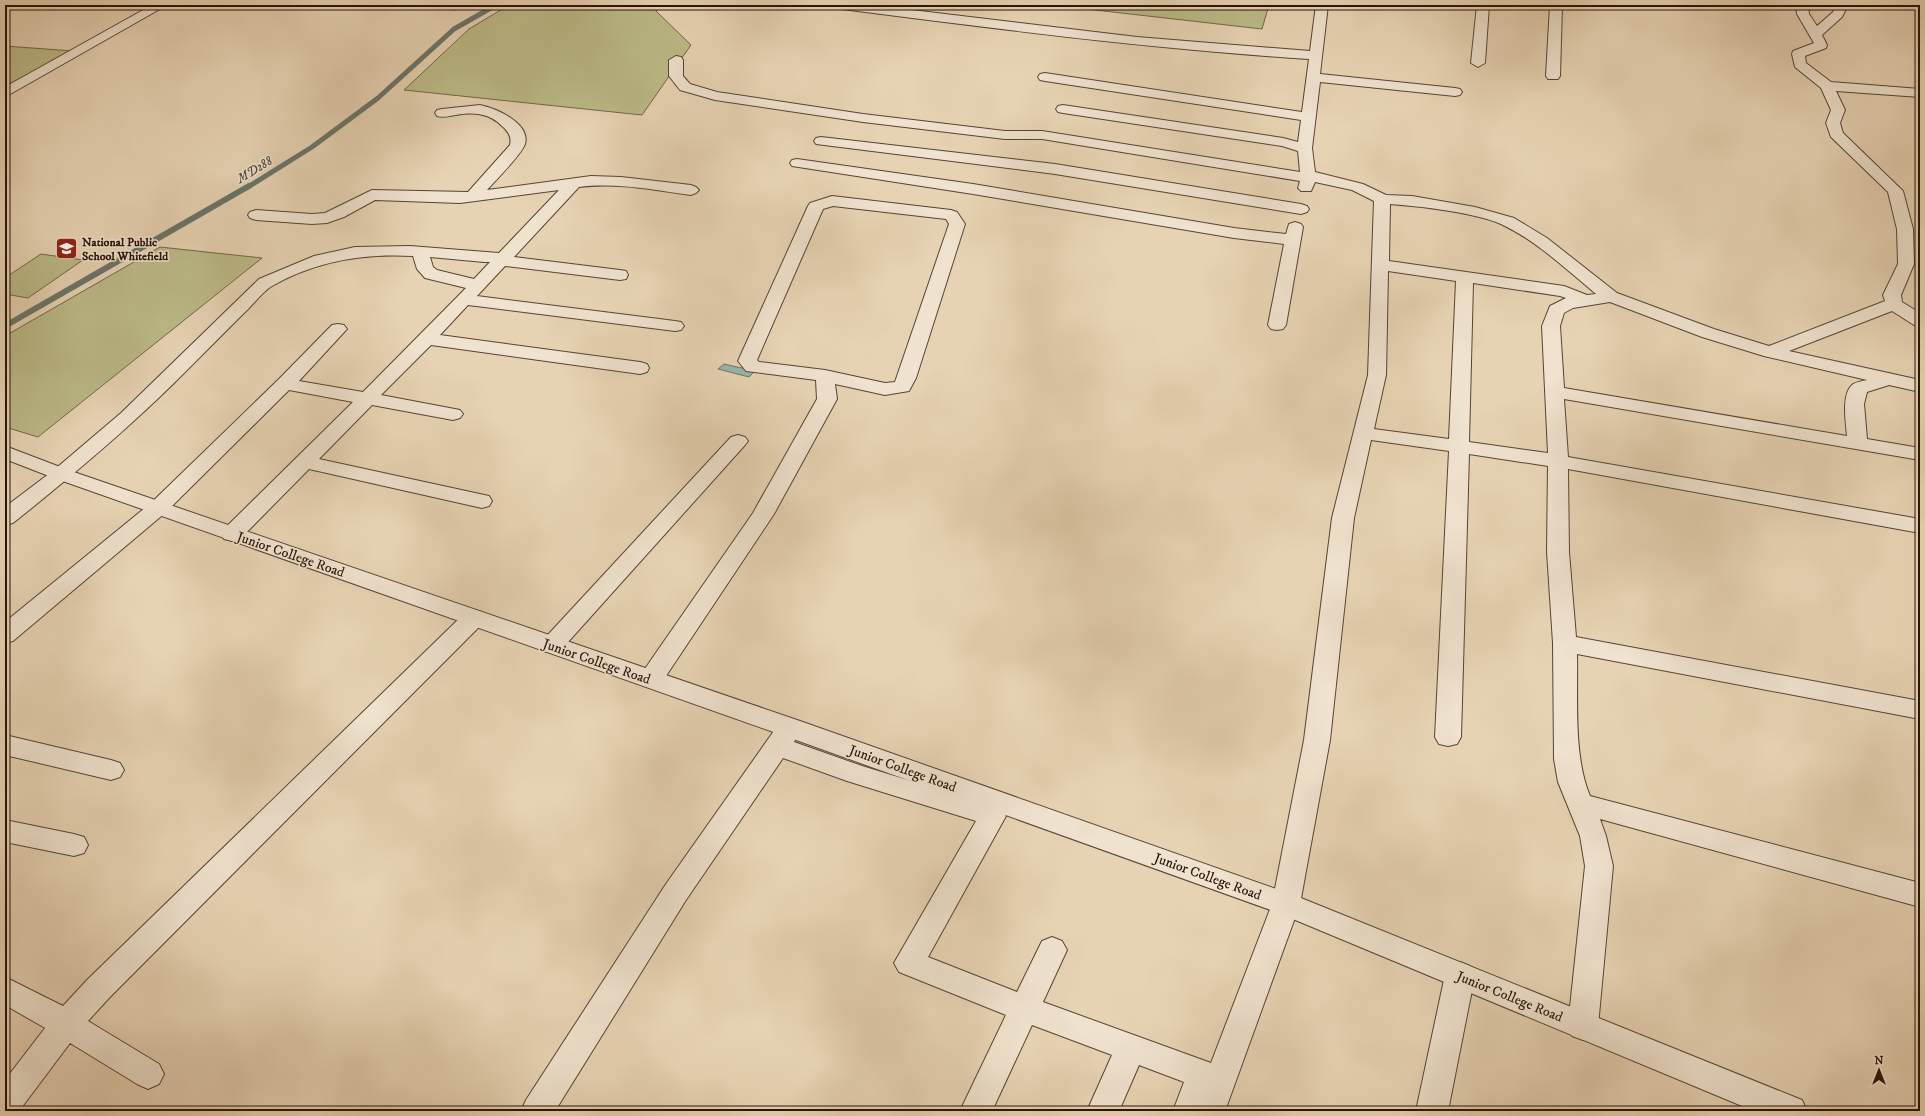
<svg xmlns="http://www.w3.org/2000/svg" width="1925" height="1116" font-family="'IM FELL DW Pica',serif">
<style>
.green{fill:#bcba88;stroke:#726648}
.water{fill:#97b8ac;stroke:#6b766a}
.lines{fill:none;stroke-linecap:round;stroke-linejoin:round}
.stream-far1{stroke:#6b766a;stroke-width:5}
.stream{stroke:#6b766a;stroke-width:6}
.minor-casing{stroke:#584332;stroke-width:2}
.tertiary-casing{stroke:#584332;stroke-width:2}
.minor{fill:#efe2ce;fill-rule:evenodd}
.tertiary{fill:#efe2ce;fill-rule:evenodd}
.labels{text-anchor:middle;stroke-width:3;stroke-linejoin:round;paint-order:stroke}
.far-poi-label{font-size:12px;font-weight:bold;fill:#291307;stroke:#efe2ce;text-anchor:start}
.far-water-label{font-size:13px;font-style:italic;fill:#504d41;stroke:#efe2ce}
.street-label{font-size:14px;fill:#291307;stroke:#efe2ce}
</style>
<rect width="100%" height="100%" fill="#e7d3b4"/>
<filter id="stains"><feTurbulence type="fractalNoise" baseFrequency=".005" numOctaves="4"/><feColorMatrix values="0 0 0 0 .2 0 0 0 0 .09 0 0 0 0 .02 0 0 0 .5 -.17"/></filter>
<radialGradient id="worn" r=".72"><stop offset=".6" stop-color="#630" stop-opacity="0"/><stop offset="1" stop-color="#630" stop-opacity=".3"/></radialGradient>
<!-- green -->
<path class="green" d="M384 5H465L455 10Z
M509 5H658L656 11 691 45 642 115 404 90 469 29Z
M1051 5H1269L1262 29Z
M5 46 73 51 5 87Z
M160 247 262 258 38 437 5 427V336Z
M41 254 83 260 28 298 5 294V278Z"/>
<!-- water -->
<path class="water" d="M724 364 755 371 749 377 718 369Z"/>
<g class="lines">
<!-- stream-far1 -->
<path class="stream-far1" d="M248 187 312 147 378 98 454 29 496 5"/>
<!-- stream -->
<path class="stream" d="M5 326 249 186"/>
<defs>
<path id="minor" d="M152 5H167L5 97V87Z
M836 5H870L1137 37 1310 51 1316 5H1328L1320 74 1455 88 1460 89 1462 92 1460 95 1455 96 1320 82 1312 148 1315 172 1363 184 1386 195 1412 196 1475 207 1514 218 1547 238 1617 293 1714 329 1769 346 1885 301 1883 295 1898 264 1897 229 1888 192 1831 137 1826 123 1831 110 1821 88 1795 67 1792 54 1793 51 1814 43 1797 14 1796 5H1808L1809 14 1817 26 1833 12 1836 5H1848L1842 17 1822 35 1827 45 1826 48 1805 56 1806 63 1831 82 1920 89V97L1836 91 1845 110 1840 123 1843 133 1903 191 1913 229 1914 264 1901 295 1902 302 1920 313V326L1914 325 1892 311 1789 351 1920 380V392L1889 385 1867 392 1864 404 1867 439 1920 448V460L1564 399 1568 457 1920 519V533L1568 469 1569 552 1576 637 1920 701V719L1577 654C1578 697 1573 756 1590 796L1920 883V907L1600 819 1606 836 1613 866 1598 1026 1594 1036 1583 1040 1572 1036 1568 1026 1585 866 1580 836 1558 782 1554 759 1553 643 1547 552 1548 466 1469 454 1461 737 1457 744 1448 746 1439 744 1435 737 1449 451 1371 440 1354 518 1330 740 1300 904 1225 1111H1173L1184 1082 1139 1065 1119 1111H1087L1112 1055 1032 1025 992 1111H960L1006 1015 899 972 894 963 976 821 847 781 783 758 686 900 555 1111H521L526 1100 666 884 776 728 785 726 794 728 798 735 794 742 862 766 1002 809 1006 816 928 957 1017 992 1042 941 1052 937 1062 941 1067 950 1043 1002 1211 1063 1272 904 1304 740 1332 518 1368 375 1374 201 1352 190 1315 182 1311 191H1301L1298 188 1300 181 1042 139H1005L863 122 715 100 680 90 669 76V60L676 56 681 57 683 60V76L690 84 717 92 863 114 1005 131H1042L1300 172 1298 151 1282 146 1063 113 1058 112 1056 109 1058 106 1063 105 1283 138 1298 142 1301 120 1045 81 1040 80 1038 77 1040 74 1045 73 1302 112 1309 59C1153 49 997 29 842 9ZM1390 204C1418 206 1479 213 1503 225 1538 242 1567 270 1596 294L1587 295 1564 286 1389 261ZM1388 271 1456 281 1449 439 1374 429 1386 375ZM1473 283 1560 296 1566 298 1550 306 1542 326 1548 453 1469 442ZM1610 302 1702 337 1764 356 1867 380C1863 381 1855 382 1852 385 1841 395 1846 423 1847 436L1564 388 1560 326 1564 313 1573 308Z
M1477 5H1489L1485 63 1478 67 1471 63Z
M1550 5H1562L1560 76 1558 79H1548L1546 76Z
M480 105C495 108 531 123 525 144 522 154 495 181 487 190L591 176 621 177 691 185 696 187 699 190 696 193 691 195C654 190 616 182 579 187L514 257 620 270 626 271 628 275 626 279 620 280 505 266 477 296 675 321 681 322 684 326 681 330 675 331 468 305 440 335 640 362 647 364 649 368 647 372 640 374 431 345 381 395 460 410 463 414 460 418 453 420 372 405 319 459 489 496 492 501 489 506 482 508 309 469 240 539 232 541 224 539 221 534 224 529 353 402 289 390 165 513 13 641 5 643V622L151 503 278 380 332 325 338 324 344 325 347 329 299 381 363 392 466 288 425 278 417 269 413 256C364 253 315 261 272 286 262 292 253 305 244 313 220 337 197 360 173 384 122 434 68 479 13 523L5 525V507L54 470 121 413 259 279 314 256 355 247 410 246 499 253 559 190 460 203 375 200 344 217 327 223 312 224 256 220 250 218 248 215 250 212 256 210 312 214 325 213 372 190 468 192 510 145C512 137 508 131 502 126 489 113 474 112 456 115 449 116 443 118 437 116L435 113 437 110 442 109ZM430 257 484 262H490L474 279 437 270 433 267Z
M821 137 1055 164 1301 204 1307 206 1309 209 1307 212 1301 214 1055 174 816 144 814 141 816 138Z
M797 159 973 184 1234 228 1286 234 1289 224 1295 222 1301 224 1303 227 1286 325 1283 329 1277 330 1271 329 1268 325 1284 244 1234 238 973 194 792 166 790 163 792 160Z
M832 196 951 210 957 212 965 224 916 378 909 391 885 395 835 384 837 399 774 514 660 685 651 688 642 685 639 679 642 673 753 513 817 399 816 380 746 371 738 361 808 206 810 203ZM833 206 946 219 949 224 895 382 885 383 825 370 759 362 757 360 823 209Z
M738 435 745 437 748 441 745 445 560 651 552 653 544 651 540 645 544 639 731 437Z
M474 610 482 612 486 618 482 624 109 998 88 1021 159 1064 164 1074 159 1084 148 1089 137 1084 70 1043 19 1111H5V1080L45 1028 5 1005V977L63 1006 87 980 466 612Z
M5 735 111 760 120 763 124 770 120 777 111 780 5 755Z
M5 820 74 834 84 837 88 845 84 853 74 856 5 842Z
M1460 962 1470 966 1475 975 1448 1111H1416L1445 975 1450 966Z"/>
<path id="tertiary" d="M5 446 68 470 800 721 1296 896 1802 1100 1807 1111H1754L1276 912 782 735 54 478 5 459Z"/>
</defs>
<!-- minor casing -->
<use href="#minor" class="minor-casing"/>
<!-- tertiary casing -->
<use href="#tertiary" class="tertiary-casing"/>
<!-- minor -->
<use href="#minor" class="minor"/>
<!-- tertiary -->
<use href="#tertiary" class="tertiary"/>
</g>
<!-- icons -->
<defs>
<symbol id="school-square" viewBox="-11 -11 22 22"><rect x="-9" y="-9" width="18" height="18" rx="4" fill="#8f2418" stroke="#efe2ce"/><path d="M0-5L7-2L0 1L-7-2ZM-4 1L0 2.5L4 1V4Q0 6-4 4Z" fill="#fff"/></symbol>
</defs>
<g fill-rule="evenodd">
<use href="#school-square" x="54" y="236" width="25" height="25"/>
</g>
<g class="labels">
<!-- far-poi labels -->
<g class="far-poi-label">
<text x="82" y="246">National Public<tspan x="82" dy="14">School Whitefield</tspan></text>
</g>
<!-- far-water labels -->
<g class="far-water-label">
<text transform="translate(254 169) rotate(-32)" y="5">MD288</text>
</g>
<!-- street labels -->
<g class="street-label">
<text transform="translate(291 554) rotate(19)" y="5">Junior College Road</text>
<text transform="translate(597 661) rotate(19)" y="5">Junior College Road</text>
<text transform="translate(903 768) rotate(20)" y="5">Junior College Road</text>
<text transform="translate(1208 876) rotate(20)" y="5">Junior College Road</text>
<text transform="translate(1510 996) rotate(22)" y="5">Junior College Road</text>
</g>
</g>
<!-- margin -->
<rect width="1925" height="1116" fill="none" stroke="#e7d3b4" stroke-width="20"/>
<rect x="6" y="6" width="1913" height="1104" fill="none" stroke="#291307" stroke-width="2"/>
<rect x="10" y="10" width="1905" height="1096" fill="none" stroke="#291307"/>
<!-- north arrow -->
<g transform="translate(1879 1070)" stroke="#efe2ce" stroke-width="3" paint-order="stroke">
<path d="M0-3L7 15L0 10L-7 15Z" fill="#291307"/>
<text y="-6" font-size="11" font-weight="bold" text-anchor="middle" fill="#291307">N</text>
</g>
<rect width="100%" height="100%" filter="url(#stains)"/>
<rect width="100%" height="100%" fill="url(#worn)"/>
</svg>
